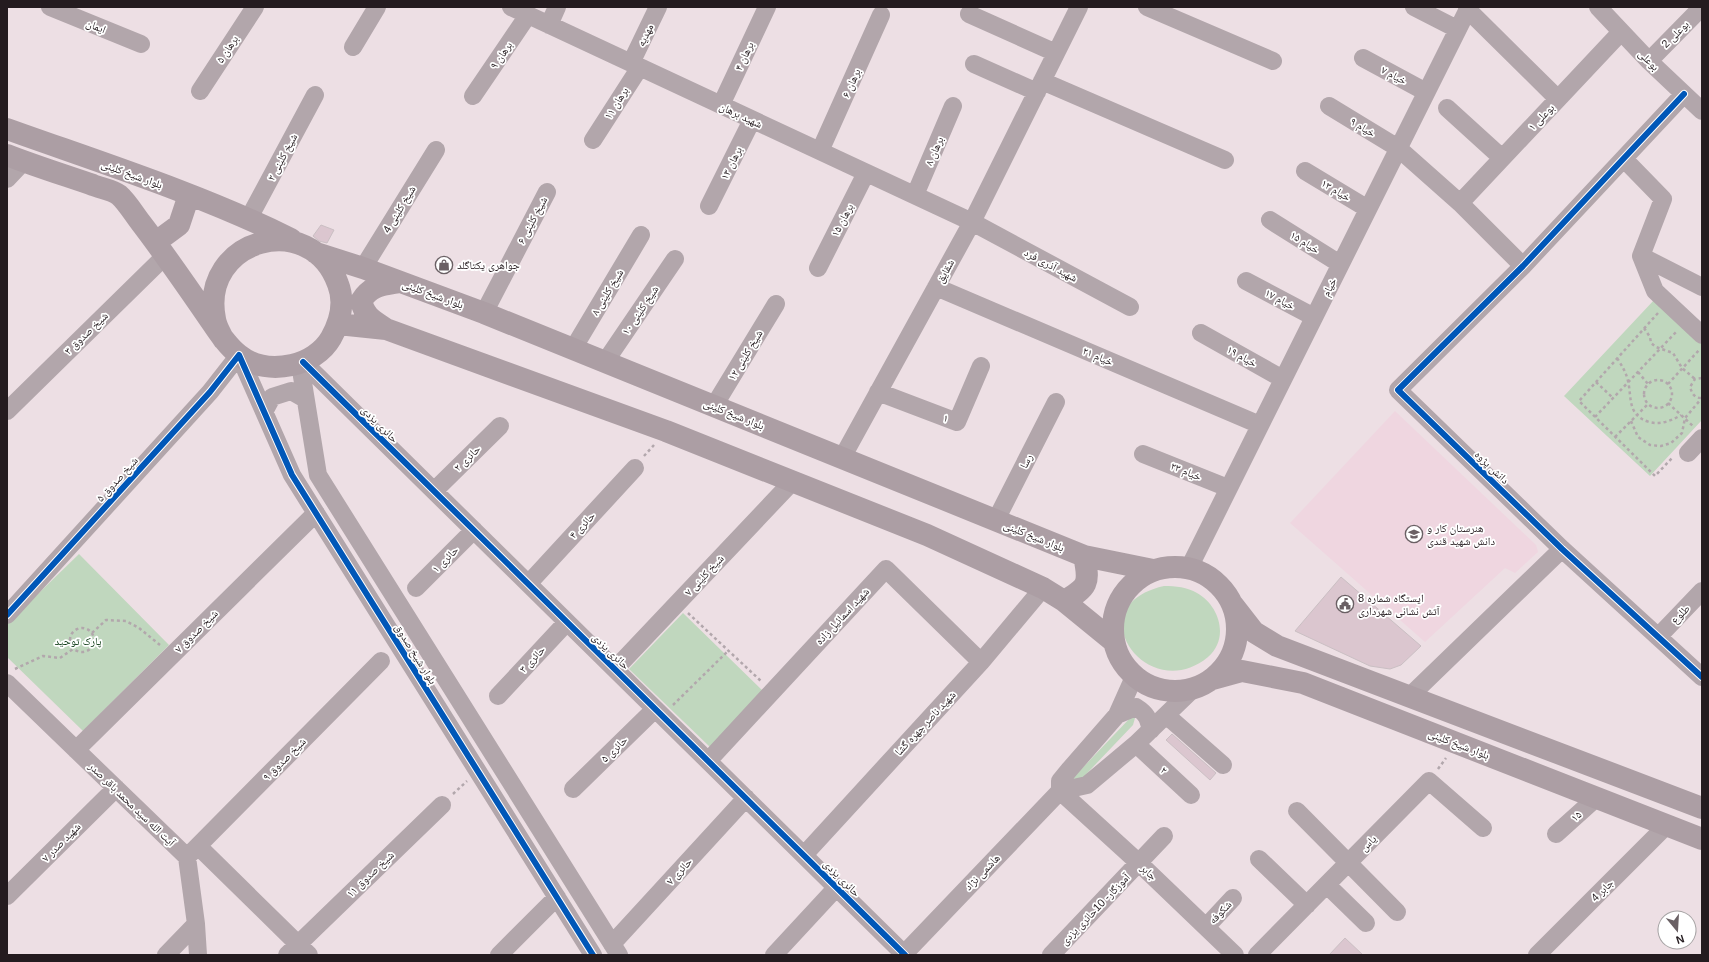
<svg xmlns="http://www.w3.org/2000/svg" width="1709" height="962" font-family="Helvetica,'Noto Naskh Arabic',sans-serif">
<style>
.built{fill:#efd6e0}
.green{fill:#c0d7be}
.building{fill:#dbc6cf;stroke:#cabfc3}
.lines{fill:none;stroke-linecap:round;stroke-linejoin:round}
.path{stroke:#b2a7ac;stroke-width:2.5;stroke-dasharray:3 3;stroke-linecap:butt}
.minor{stroke:#b2a6ab;stroke-width:18}
.major{stroke:#ac9ea4;stroke-width:22}
.cycleway-casing{stroke:#fff;stroke-width:8}
.cycleway{stroke:#0057b8;stroke-width:6}
.labels{text-anchor:middle;stroke-width:3.5;stroke-linejoin:round;paint-order:stroke}
.street-label{font-size:11px;fill:#241b1f;stroke:#fff}
.poi-label{font-size:11px;fill:#241b1f;stroke:#fff;text-anchor:start}
.park-label{font-size:11px;fill:#07360f;stroke:#fff}
</style>
<rect width="100%" height="100%" fill="#eddfe4"/>
<!-- built -->
<path class="built" d="M1395 411 1536 545 1538 552 1515 573 1505 568 1425 642 1290 523Z"/>
<!-- green -->
<path class="green" d="M1655 299 1702 343V420L1650 476 1564 396Z
M79 554 169 645 83 731 7 657V624Z
M1164 586C1176 586 1187 587 1197 593 1219 605 1230 638 1208 657 1148 707 1075 606 1164 586Z
M683 613 764 692 710 747 629 669Z
M1131 717 1135 718 1133 725 1073 788 1070 781Z"/>
<!-- building -->
<path class="building" d="M321 225 334 230 327 243 319 241 313 236Z
M1341 577 1421 646 1401 665 1390 669 1370 666 1295 631Z
M1172 734 1216 773 1210 780 1166 740Z
M1345 938 1363 955H1329Z"/>
<g class="lines">
<!-- path -->
<path class="path" d="M1658 313 1579 401 1655 476 1673 457
M1644 328 1650 337 1651 343 1656 347 1673 353 1682 368 1695 379
M1617 358C1622 366 1626 372 1628 381 1632 398 1627 415 1649 422 1660 425 1671 421 1681 415
M1638 372 1648 384
M1644 394a14 14 0 1 1 28 0a14 14 0 1 1-28 0Z
M1596 382 1613 398
M1668 384 1700 349
M1701 398C1694 398 1692 393 1690 387L1695 379 1702 378
M1668 403 1694 427
M1595 417 1677 331
M1631 421 1638 437 1650 445 1661 446 1671 443 1682 433 1685 418 1702 398
M1615 437 1648 404
M644 456 654 445
M688 613 762 682
M70 640a12 12 0 1 1 24 0a12 12 0 1 1-24 0Z
M92 633 106 620 126 621 139 628 160 645
M15 669 43 656 60 658 73 649
M673 705 728 651
M1438 769 1446 758
M453 794 467 781"/>
<!-- minor -->
<path class="minor" d="M50 7 141 44
M511 7 972 222 1130 307
M1147 7 1273 61
M1414 7 1457 29
M1598 7 1649 61 1702 111
M1467 9 1558 99
M969 14 1056 53
M549 25 557 7
M353 47 377 7
M1363 58 1426 92
M1649 61 1702 7
M631 63 658 7
M974 64 1037 92
M1042 81 1225 160
M200 91 255 7
M1684 94 1523 266 1398 390 1562 549 1702 677
M473 96 528 15
M721 105 767 7
M1329 106 1398 148 1460 203 1523 266
M1447 108 1502 158
M593 140 640 67
M820 151 881 15
M1624 159 1663 199 1641 256 1702 287
M1305 171 1368 209
M7 179 24 161
M915 195 953 106
M1460 203 1621 32
M709 206 752 120
M249 218 315 95
M1270 220 1340 264
M1641 256 1655 291 1702 335
M363 268 436 150
M818 268 866 173
M1246 281 1314 317
M936 287 1260 425
M484 313 547 192
M1201 333 1283 379
M573 349 641 235
M303 362 905 955
M605 362 675 259
M300 364 318 475 619 955
M878 392 957 422 981 366
M714 406 776 304
M7 411 165 256
M264 412 272 397 291 391 305 399
M1688 453 1702 438
M1143 454 1228 488
M842 458 972 222 1079 7
M434 491 500 426
M996 520 1056 402
M1189 568 1469 7
M529 583 635 468
M416 588 474 530
M7 615 210 392 239 355 292 475 593 955
M1658 637 1702 591
M615 669 792 482
M7 683 187 857 196 924 198 955
M498 696 567 622
M1410 696 1562 549
M1117 715 1136 707C1147 714 1148 718 1151 730
M1166 715 1223 765
M1136 744 1191 795
M76 750 316 513
M708 761 886 569 981 662
M573 789 655 709
M1060 791 1139 863 1235 955
M1060 791 1087 785 1136 744 1194 688
M1060 791V781L1069 770 1117 715 1134 677
M1297 811 1397 912
M1556 834 1596 798
M198 846 309 955
M804 855 981 662 1043 588
M187 857 381 661
M1259 859 1307 905
M1327 885 1366 923
M7 896 116 788
M1206 927 1233 898
M612 944 746 798
M904 954 1060 791
M166 955 196 924
M287 955 442 805
M499 955 557 897
M774 955 837 887
M1051 955 1164 836
M1257 955 1429 781 1483 828
M1537 955 1667 825"/>
<!-- major -->
<path class="major" d="M7 129C102 163 200 194 291 239
M7 155C35 166 64 175 93 185 100 188 113 190 119 195 127 202 134 214 141 223 164 253 186 285 208 317 217 330 226 345 239 355 254 367 274 369 292 365 307 362 323 352 331 338 340 322 345 302 338 284 311 208 199 239 215 319 216 326 220 332 223 339
M156 242 179 225 189 195
M316 253 363 268 484 313 1084 556 1153 570
M338 324 386 329 666 431 927 535 1043 588 1064 601 1113 641
M386 329C373 320 365 317 361 301 371 285 383 285 400 282
M1113 629a62 62 0 1 1 124 0a62 62 0 1 1-124 0Z
M1064 601C1088 587 1090 584 1084 556
M1233 605 1254 632 1277 646 1702 808
M1213 679 1242 671 1303 683 1702 839"/>
<defs>
<path id="cycleway" d="M1684 94 1523 266 1398 390 1562 549 1702 677
M303 362 905 955
M7 615 210 392 239 355 292 475 593 955"/>
</defs>
<!-- cycleway casing -->
<use href="#cycleway" class="cycleway-casing"/>
<!-- cycleway -->
<use href="#cycleway" class="cycleway"/>
</g>
<!-- icons -->
<defs>
<symbol id="shop-ring" viewBox="-11 -11 22 22"><circle r="9.5" fill="#fff" stroke="#6a6064" stroke-width="1.5"/><path d="M-5-2.5h2.3a2.7 3.5 0 0 1 5.4 0H5L5.5 6h-11ZM-1.5-2.5h3a1.5 2.3 0 0 0-3 0Z" fill="#6a6064"/></symbol>
<symbol id="school-ring" viewBox="-11 -11 22 22"><circle r="9.5" fill="#fff" stroke="#6a6064" stroke-width="1.5"/><path d="M0-5L7-2L0 1L-7-2ZM-4 1L0 2.5L4 1V4Q0 6-4 4Z" fill="#6a6064"/></symbol>
<symbol id="civic-ring" viewBox="-11 -11 22 22"><circle r="9.5" fill="#fff" stroke="#6a6064" stroke-width="1.5"/><path d="M-.6-6.5H3V-4.5H.6V-3L4-1V1h2V6H-6V1h2V-1L-.6-3ZM-1.2 2.5V6h2.4V2.5Z" fill="#6a6064"/></symbol>
</defs>
<g fill-rule="evenodd">
<use href="#shop-ring" x="434" y="255" width="20" height="20"/>
<use href="#school-ring" x="1404" y="524" width="20" height="20"/>
<use href="#civic-ring" x="1335" y="594" width="20" height="20"/>
</g>
<g class="labels">
<!-- street labels -->
<g class="street-label">
<text transform="translate(96 26) rotate(22)" y="4">ایمان</text>
<text transform="translate(1675 34) rotate(-45)" y="4">بوعلی 2</text>
<text transform="translate(645 35) rotate(-64)" y="4">مهدیه</text>
<text transform="translate(227 49) rotate(-57)" y="4">برهان ۵</text>
<text transform="translate(501 55) rotate(-56)" y="4">برهان ۹</text>
<text transform="translate(744 56) rotate(-65)" y="4">برهان ۴</text>
<text transform="translate(1649 60) rotate(45)" y="4">بوعلی</text>
<text transform="translate(1394 75) rotate(28)" y="4">خیام ۷</text>
<text transform="translate(851 83) rotate(-66)" y="4">برهان ۶</text>
<text transform="translate(616 103) rotate(-58)" y="4">برهان ۱۱</text>
<text transform="translate(741 115) rotate(25)" y="4">شهید برهان</text>
<text transform="translate(1541 117) rotate(-46)" y="4">۱ بوعلی</text>
<text transform="translate(1363 127) rotate(31)" y="4">خیام ۹</text>
<text transform="translate(934 151) rotate(-67)" y="4">برهان ۸</text>
<text transform="translate(282 157) rotate(-62)" y="4">شیخ کلینی ۲</text>
<text transform="translate(731 163) rotate(-64)" y="4">برهان ۱۳</text>
<text transform="translate(132 174) rotate(20)" y="4">بلوار شیخ کلینی</text>
<text transform="translate(1336 190) rotate(31)" y="4">خیام ۱۳</text>
<text transform="translate(399 209) rotate(-59)" y="4">شیخ کلینی 4</text>
<text transform="translate(532 220) rotate(-62)" y="4">شیخ کلینی ۶</text>
<text transform="translate(842 220) rotate(-63)" y="4">برهان ۱۵</text>
<text transform="translate(1305 242) rotate(32)" y="4">خیام ۱۵</text>
<text transform="translate(1051 265) rotate(28)" y="4">شهید آذری فرد</text>
<text transform="translate(945 271) rotate(-61)" y="4">شقایق</text>
<text transform="translate(1329 287) rotate(-63)" y="4">خیام</text>
<text transform="translate(607 292) rotate(-59)" y="4">شیخ کلینی ۸</text>
<text transform="translate(433 294) rotate(20)" y="4">بلوار شیخ کلینی</text>
<text transform="translate(1280 299) rotate(28)" y="4">خیام ۱۷</text>
<text transform="translate(640 310) rotate(-56)" y="4">شیخ کلینی ۱۰</text>
<text transform="translate(86 333) rotate(-44)" y="4">شیخ صدوق ۳</text>
<text transform="translate(745 355) rotate(-59)" y="4">شیخ کلینی ۱۲</text>
<text transform="translate(1098 356) rotate(23)" y="4">خیام ۲۱</text>
<text transform="translate(1242 356) rotate(29)" y="4">خیام ۱۹</text>
<text transform="translate(734 414) rotate(22)" y="4">بلوار شیخ کلینی</text>
<text transform="translate(946 418) rotate(21)" y="4">۱</text>
<text transform="translate(380 424) rotate(45)" y="4">حائری یزدی</text>
<text transform="translate(467 458) rotate(-44)" y="4">حائری ۲</text>
<text transform="translate(1026 461) rotate(-63)" y="4">رسا</text>
<text transform="translate(1492 467) rotate(44)" y="4">دانش پژوه</text>
<text transform="translate(1186 471) rotate(22)" y="4">خیام ۲۳</text>
<text transform="translate(117 479) rotate(-48)" y="4">شیخ صدوق ۵</text>
<text transform="translate(582 525) rotate(-47)" y="4">حائری ۴</text>
<text transform="translate(1034 536) rotate(22)" y="4">بلوار شیخ کلینی</text>
<text transform="translate(445 559) rotate(-45)" y="4">حائری ۱</text>
<text transform="translate(704 575) rotate(-47)" y="4">شیخ کلینی ۷</text>
<text transform="translate(1680 614) rotate(-46)" y="4">طلوع</text>
<text transform="translate(842 616) rotate(-47)" y="4">شهید اسمائیل زاده</text>
<text transform="translate(196 631) rotate(-45)" y="4">شیخ صدوق ۷</text>
<text transform="translate(611 651) rotate(44)" y="4">حائری یزدی</text>
<text transform="translate(416 654) rotate(58)" y="4">بلوار شیخ صدوق</text>
<text transform="translate(532 659) rotate(-47)" y="4">حائری ۳</text>
<text transform="translate(925 723) rotate(-47)" y="4">شهید ناصر چهره گشا</text>
<text transform="translate(1459 744) rotate(21)" y="4">بلوار شیخ کلینی</text>
<text transform="translate(614 749) rotate(-44)" y="4">حائری ۵</text>
<text transform="translate(284 759) rotate(-45)" y="4">شیخ صدوق ۹</text>
<text transform="translate(1164 770) rotate(43)" y="4">۲</text>
<text transform="translate(132 804) rotate(44)" y="4">آیت الله سید محمد باقر صدر</text>
<text transform="translate(1576 816) rotate(-42)" y="4">۱۵</text>
<text transform="translate(61 842) rotate(-45)" y="4">۷ شهید صدر</text>
<text transform="translate(1368 843) rotate(-45)" y="4">یاس</text>
<text transform="translate(679 871) rotate(-47)" y="4">حائری ۷</text>
<text transform="translate(982 872) rotate(-46)" y="4">هاشمی نژاد</text>
<text transform="translate(1149 872) rotate(44)" y="4">جابر</text>
<text transform="translate(370 874) rotate(-44)" y="4">شیخ صدوق ۱۱</text>
<text transform="translate(842 878) rotate(45)" y="4">حائری یزدی</text>
<text transform="translate(1602 890) rotate(-45)" y="4">جابر 4</text>
<text transform="translate(1095 909) rotate(-46)" y="4">آموزگار- 10حائری یزدی</text>
<text transform="translate(1220 912) rotate(-46)" y="4">شکوفه</text>
</g>
<!-- poi labels -->
<g class="poi-label">
<text x="457" y="269">جواهری یکتاگلد</text>
<text x="1427" y="532">هنرستان کار و<tspan x="1427" dy="13">دانش شهید قندی</tspan></text>
<text x="1358" y="602">ایستگاه شماره 8<tspan x="1358" dy="13">آتش نشانی شهرداری</tspan></text>
</g>
<!-- park labels -->
<g class="park-label">
<text x="78" y="645">پارک توحید</text>
</g>
</g>
<!-- border -->
<rect width="1709" height="962" fill="none" stroke="#241b1f" stroke-width="16"/>
<!-- north arrow -->
<g transform="translate(1677 930) rotate(162)"><circle r="19" fill="#ffffff" stroke="#a7a4a5"/>
<path d="M0-3L7 15L0 10L-7 15Z" fill="#6a6064"/>
<text y="-6" font-size="11" font-weight="bold" text-anchor="middle" fill="#241b1f">N</text>
</g>
</svg>
